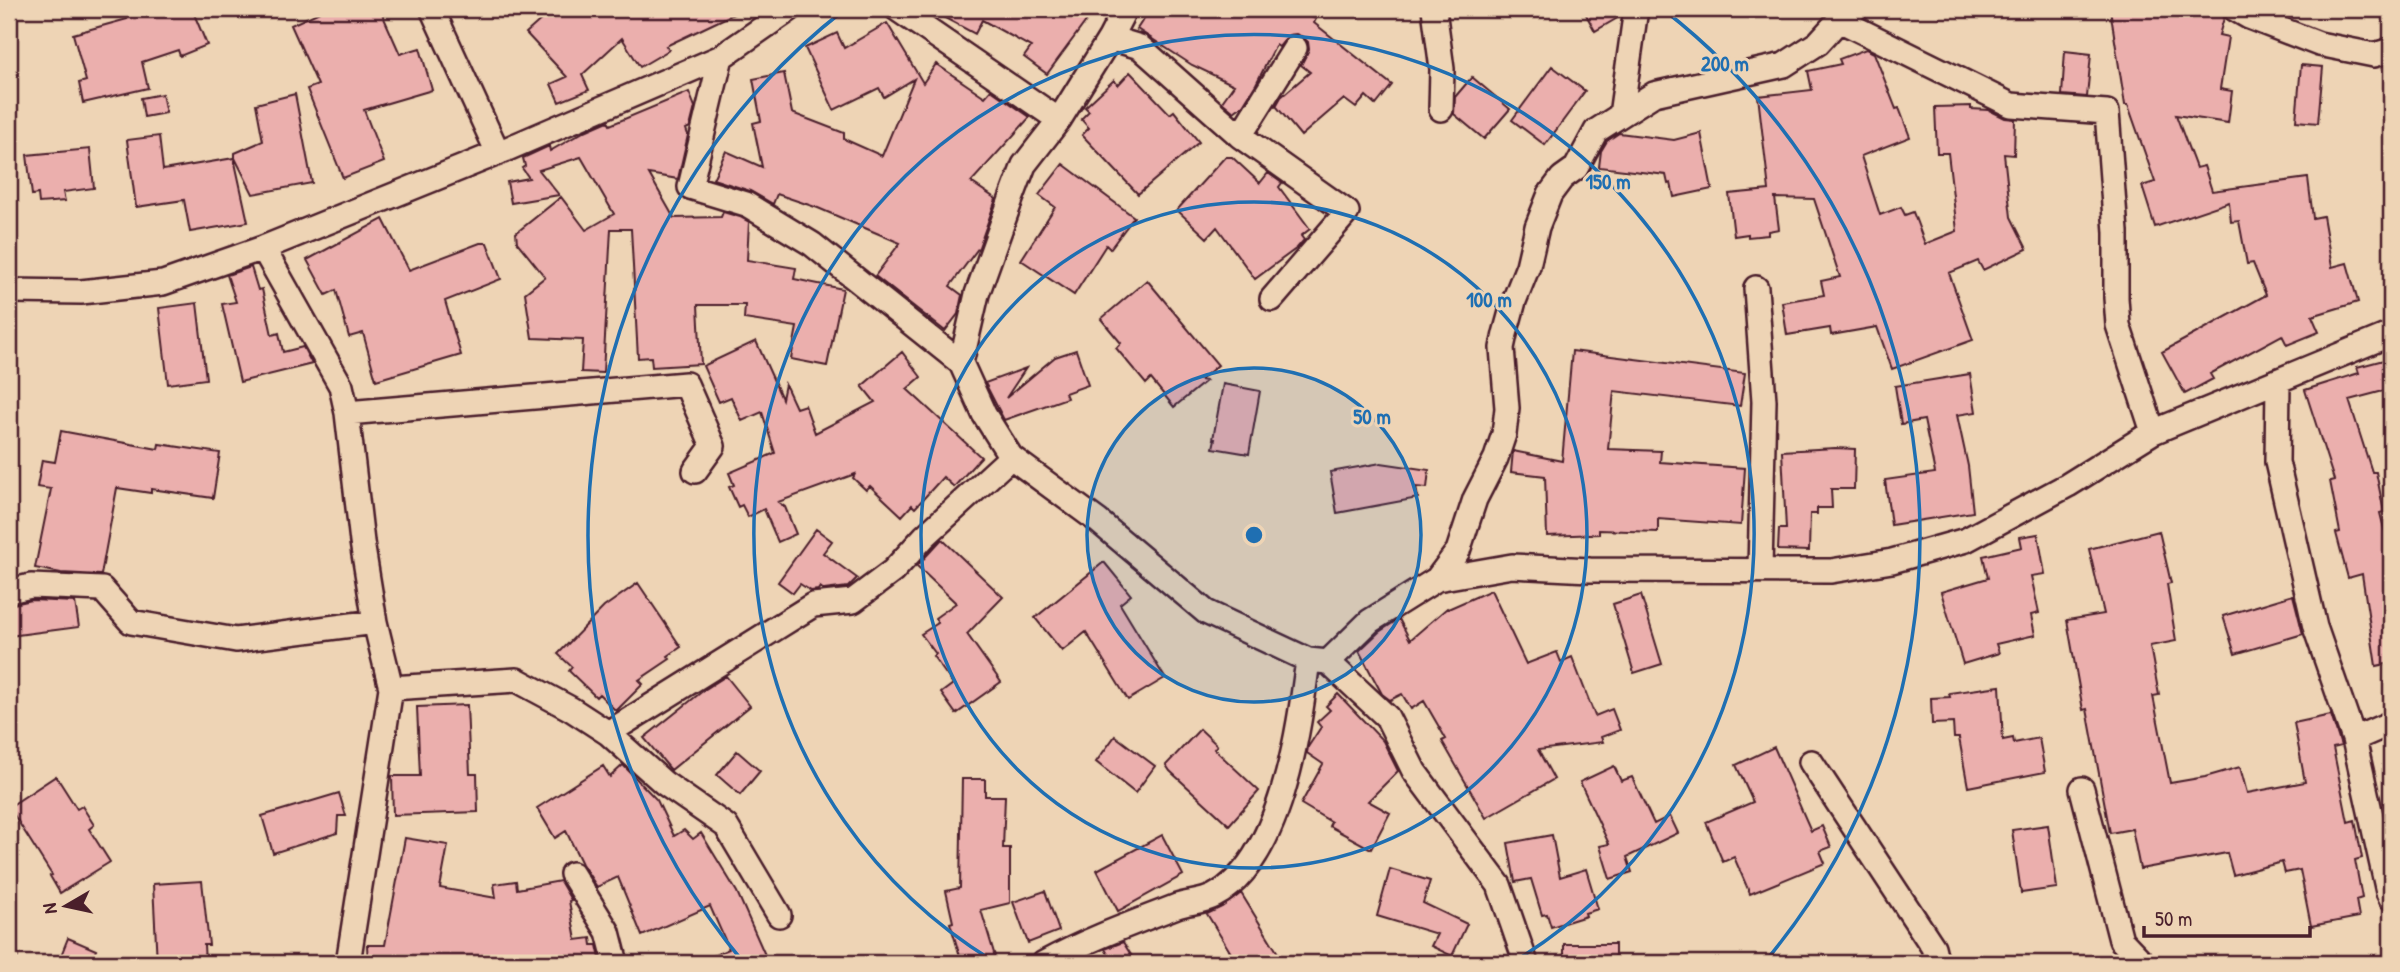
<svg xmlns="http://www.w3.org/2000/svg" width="2400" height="972" font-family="'Patrick Hand',sans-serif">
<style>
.building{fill:#ebafad;stroke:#4a1f2b;stroke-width:2}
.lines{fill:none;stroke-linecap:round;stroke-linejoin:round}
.lane-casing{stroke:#4a1f2b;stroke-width:18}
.street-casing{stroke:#4a1f2b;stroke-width:28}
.lane{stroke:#eed4b5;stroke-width:12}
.street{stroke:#eed4b5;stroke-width:23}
.ring{fill:none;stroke:#1f6fb2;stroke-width:3.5}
.centre{fill:#1f6fb2;stroke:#eed4b5;stroke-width:3.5}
.ring-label{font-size:21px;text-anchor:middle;font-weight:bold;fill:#1f6fb2;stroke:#eed4b5;stroke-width:6;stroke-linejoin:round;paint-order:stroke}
</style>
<rect width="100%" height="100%" fill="#eed4b5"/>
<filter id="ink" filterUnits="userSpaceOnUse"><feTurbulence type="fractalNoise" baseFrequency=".0143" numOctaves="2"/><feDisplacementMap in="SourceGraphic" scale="14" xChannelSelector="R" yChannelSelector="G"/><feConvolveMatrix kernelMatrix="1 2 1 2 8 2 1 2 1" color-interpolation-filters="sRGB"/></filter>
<g filter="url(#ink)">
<!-- building -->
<path class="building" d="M123 9H192L207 45 180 56 178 50 142 62 148 88 83 103 79 83 86 81 73 34 127 19Z
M326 9H380L400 54 420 48 432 90 364 110 384 162 343 178 307 89 318 85 291 25Z
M553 9H744L666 46 669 50 640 67 622 38 582 75 589 90 559 102 551 84 567 77 526 33Z
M928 9H1095L1047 74 1024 57 1031 47 982 20 975 34Z
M1150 9H1293L1316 19 1314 23 1392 85 1376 105 1366 96 1356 108 1344 99 1301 136 1276 106 1281 97 1310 72 1301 65 1309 49 1308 42 1303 37 1296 34 1289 35 1279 47 1276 45 1256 84 1243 105 1234 112 1222 102 1234 85 1192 65 1137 29Z
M1583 9H1622L1621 16 1595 31Z
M2110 9H2221L2224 18 2219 35 2228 37 2220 89 2232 91 2228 123 2176 115 2196 168 2204 166 2212 191 2308 178 2313 218 2323 216 2332 267 2347 263 2358 302 2312 316 2319 332 2287 345 2282 335 2210 374 2213 379 2185 394 2162 352 2266 295 2253 263 2247 264 2239 221 2231 222 2229 202 2155 227 2142 186 2155 182 2128 105H2125Z
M887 23 923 83 936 64 985 97 991 90 1030 117 971 182 996 199 979 247 950 286 962 295 958 314 945 331 875 276 900 243 818 208 777 194 773 204 750 191 713 179 726 151 762 167 753 123 761 121 753 79 784 73 792 113 844 133V139L882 156 914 79 884 97 879 88 834 110 805 48 837 33 844 48Z
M1866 49 1874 53 1896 109 1899 108 1910 137 1861 156 1880 215 1901 207 1905 215 1913 212 1925 244 1957 231 1948 153H1937L1935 107 1971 106V109L1989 110 2005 118 2015 119 2014 155 2004 154 2011 217 2027 249 1983 270 1978 261 1949 273 1973 340 1892 369 1877 327 1831 335 1830 328 1787 335 1782 302 1824 295 1821 281 1840 277 1814 199 1775 198 1779 229 1768 231V235L1748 237V234L1734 236 1729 194 1769 190 1758 96 1812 90 1808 71 1841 64 1839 59Z
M2065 51 2091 54 2087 97 2062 95Z
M2301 65 2323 67 2318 123 2296 121Z
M1552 66 1585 91 1545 145 1512 120Z
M1130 72 1170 114 1174 111 1199 142 1138 194 1082 135 1089 128 1081 119 1089 111 1085 107 1114 80 1118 85Z
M1472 77 1510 109 1484 139 1454 114 1455 97Z
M689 92 695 107 690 127 686 129 688 135 678 179 649 174 674 218 721 217 723 212 740 217 749 222 747 260 796 268 794 279 843 289 827 366 791 359 797 327 744 319 745 305H698L701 364 652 367 651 357 638 358 631 229H611L603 373 581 372 583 340 532 338 525 293 545 277 517 242 516 233 561 197 586 230 614 214 581 157 539 170 559 195 511 203 507 182 529 178 522 168 525 166 523 158 549 146 550 151 585 131 608 121 610 125Z
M162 94 166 113 144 117 141 98Z
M295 94 312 183 253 194 235 158V153L263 141 256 104Z
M1619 133 1674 140 1701 133 1712 189 1674 197 1671 183 1668 184 1666 175 1599 167 1601 151 1607 141Z
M159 136 163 170 234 158 248 222 190 232 184 200 136 207 127 140Z
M90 149 94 188 63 192 65 201 39 203 38 194 32 195 27 155Z
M1225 157H1232L1260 183 1268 173 1282 183 1279 187 1310 229 1301 236 1304 240 1297 248 1255 279 1217 227 1207 238 1177 210Z
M1063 164 1134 217 1110 249 1106 245 1074 295 1021 260 1055 207 1039 195Z
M383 219 409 270 480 243H487L501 279 445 301 461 355 376 380 363 333 349 337 336 290 326 295 307 260Z
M251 267 258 290 262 289 272 335 279 333 283 352 303 347 312 364 240 382 222 304 236 302 227 275Z
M1147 280 1218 365 1200 380 1206 381 1174 407 1151 379 1146 384 1116 348 1121 343 1101 319Z
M197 303 206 379 168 384 159 308Z
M756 341 782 399 785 384 796 408 805 405 815 433 875 402 862 386 902 352 921 377 907 389 981 457 954 487 943 477 915 508 912 505 902 516 870 486 866 490 853 478 855 474 778 502 785 507 796 534 778 542 764 509 748 517 742 505 738 507 729 487 734 485 729 473 775 453 762 412 742 421 731 397 719 402 703 366Z
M1076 350 1088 385 1065 393 1067 398 1004 420 985 383 1026 368 1006 398 1055 357Z
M1572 351 1745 373 1740 406 1614 391 1608 449 1661 451 1660 462 1745 468 1741 525 1658 519V532L1599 530V534L1547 536 1545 476 1511 472 1513 451 1562 461Z
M2391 358V389L2349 400 2372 472H2376L2384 512 2380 513 2391 556V663L2376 666 2362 574 2348 578 2336 533 2340 532 2330 481 2334 480 2305 390 2359 373 2357 367Z
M1970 374 1976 412 1957 415 1968 466 1973 512 1891 525 1885 480 1935 473 1924 420 1901 424 1895 386Z
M1223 384 1260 391 1249 454 1213 448 1215 439H1213Z
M61 431 158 449 159 444 220 453 213 498 151 489V493L117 488 101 575 61 573 35 568 51 489 37 487 42 460 55 462Z
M1835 448 1855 449 1854 489H1831L1832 508H1817V514H1810L1809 551 1778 550 1779 529H1786L1782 451Z
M1381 463 1429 470 1427 488 1416 487 1418 498 1337 513 1330 472Z
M816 529 832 541 823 553 857 578 848 587 824 590 820 587 818 590 811 591 800 584 793 593 778 582Z
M2159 531 2171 583 2167 584 2176 641 2150 646 2159 695 2153 696 2170 783 2205 777 2240 767 2247 793 2305 782 2294 723 2331 715 2341 746 2333 748 2348 822 2355 820 2362 858 2355 860 2362 898 2356 900 2359 917 2311 926 2300 870 2285 873 2282 862 2233 875 2227 853 2140 869 2132 829 2110 833 2087 709 2083 710 2067 620 2104 614 2089 549Z
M2038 534 2045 574 2031 576 2039 613 2031 615 2035 635 1996 644 1999 653 1963 664 1941 592 1988 578 1983 556 2022 547 2020 537Z
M942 539 1003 597 967 634 1001 682 956 714 941 693 953 684 933 656 936 654 921 634 938 623 935 618 956 603 917 566Z
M1104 562 1131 595 1120 604 1165 678 1128 700 1086 632 1062 651 1035 618Z
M638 583 681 647 668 656 670 659 639 680 643 684 616 711 599 694 596 697 569 671 572 667 558 654 604 607Z
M1491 590 1526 664 1557 652 1561 662 1572 657 1595 716 1612 709 1620 730 1601 737 1603 742 1538 750 1554 779 1486 818 1442 741 1446 739 1424 701 1411 709 1402 694 1390 700 1382 694 1359 651 1379 632 1399 619 1410 640 1447 608 1448 609Z
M1641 595 1662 664 1634 673 1613 604Z
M2293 595 2303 634 2235 654 2223 616Z
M32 600 75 602 79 627 9 636V605Z
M726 676 750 706 671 770 644 738 704 690Z
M2000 686 2003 740 2013 738 2014 743 2039 738 2045 772 1968 787 1959 738H1954L1953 723 1932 724 1931 698 1950 697 1949 693Z
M1338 694 1383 741 1398 771 1368 801 1390 813 1371 849 1329 826 1331 822 1301 804 1323 764 1307 753 1308 747 1321 727 1317 722 1330 710 1326 706Z
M467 705 470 774H477L478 812 393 815 392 776H420L417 707Z
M1200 729 1217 745 1214 749 1259 791 1229 825 1170 771 1166 765Z
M1115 736 1155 766 1135 793 1096 762Z
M1774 747 1811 831 1822 826 1831 847 1820 851 1825 863 1750 894 1734 857 1723 862 1706 822 1753 802 1736 765Z
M737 751 760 771 740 795 717 775Z
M623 765 657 800 674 836 684 830 693 839 701 833 737 892 765 955 747 963H696L729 949 710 906 642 936 618 877 597 887 582 864 566 831 555 838 537 808 603 766 610 777Z
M1614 766 1621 781 1632 777 1654 824 1670 816 1678 833 1627 857 1632 872 1610 879 1600 846 1609 844 1580 782Z
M56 776 77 809 82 806 94 825 89 829 110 862 60 893 50 876 52 875 9 807Z
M962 779H985V796H1005L1003 848H1010V903L981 910 997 963H962L950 923 953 922 946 891 960 888Z
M339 793 346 816H338L337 833 273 853 262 816Z
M2048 825 2057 888 2021 893 2012 830Z
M1162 835 1183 875 1118 911 1097 870Z
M1552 835 1560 877 1586 869 1598 909 1585 913 1586 916 1551 927 1547 914 1542 915 1531 879 1515 882 1508 843Z
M405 838 448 845 440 888 496 898 494 884 516 881 517 889 560 881 571 900 569 901 576 940 591 938 592 945H597L601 963H368L367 945H385Z
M1390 869 1430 881 1423 903 1467 924 1452 956 1431 946 1437 934 1377 916Z
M202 881 209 945H204L205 963H157L153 884Z
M1045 891 1059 931 1028 943 1013 902Z
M1241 893 1284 963H1237L1207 914 1222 907Z
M68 938 96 950 91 963H58Z
M1123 942 1136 963H1101L1108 954 1105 949Z
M1564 944H1615V963H1564Z"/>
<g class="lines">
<defs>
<path id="lane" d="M9 962 10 955"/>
<path id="street" d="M432 9 498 153
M897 9 1059 120 1024 165 1010 202 977 294 961 363
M1434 9 1442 69 1441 109
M2235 9 2249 17 2319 44 2374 55 2391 50
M1839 20 2011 105 2107 112 2116 232V298L2118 325 2153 432
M1110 38 1125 9
M721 57 690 187 746 204 812 244 961 363 984 414 1011 457 1098 521 1206 612 1308 660 1328 662 1370 621 1437 579 1512 566 1590 570 1831 571 1892 561 1966 540 2068 485 2153 432 2391 334
M1621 115 1654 94 1784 65 1818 43 1839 20 1855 9
M1059 120 1110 38 1140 47 1240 136 1295 48
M1240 136 1347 212 1272 299
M263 248 341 386 347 413 362 542 375 622 391 688 348 963
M1756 288 1764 401 1760 569
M9 291 81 292 163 283 263 248 498 153 721 57 790 9
M2278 381 2277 462 2315 627 2354 739 2388 892 2391 898
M347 413 686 384 713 446 695 471
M1437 579 1458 551 1475 499 1496 458 1504 434 1507 408 1502 348 1505 334 1514 301 1528 266 1537 227 1550 194 1562 178 1576 168 1596 131 1621 115 1636 9
M9 591 31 586 102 589 131 622 236 640 375 622
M1328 662 1387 717 1414 771 1499 885 1526 963
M391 688 517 680 571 709 608 733 664 783 726 826 779 915
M608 733 813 605 853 601 893 571 925 536 1011 457
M2354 739 2391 723
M1811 762 1933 947 1937 963
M2082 789 2121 940 2143 963
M572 874 608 932 616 963
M1044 963C1086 940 1133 923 1177 906 1189 902 1203 902 1214 896 1282 860 1299 729 1308 660"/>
</defs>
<!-- lane casing -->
<use href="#lane" class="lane-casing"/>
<!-- street casing -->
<use href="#street" class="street-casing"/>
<!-- lane -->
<use href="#lane" class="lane"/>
<!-- street -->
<use href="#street" class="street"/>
</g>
</g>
<!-- distance rings -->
<circle cx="1254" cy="535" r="167" fill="#1f6fb2" fill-opacity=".12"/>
<g class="ring">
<circle cx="1254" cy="535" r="167"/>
<circle cx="1254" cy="535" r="333"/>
<path d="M993 961A500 500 0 1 1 1515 961"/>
<path d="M744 963A666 666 0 0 1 844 10M1664 10A666 666 0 0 1 1764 963"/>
</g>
<circle cx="1254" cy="535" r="10" class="centre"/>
<g class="ring-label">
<text x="1725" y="71">200 m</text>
<text x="1608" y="189">150 m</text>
<text x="1489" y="307">100 m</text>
<text x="1372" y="424">50 m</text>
</g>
<!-- margin -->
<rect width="2400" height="972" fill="none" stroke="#eed4b5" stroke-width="35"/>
<rect x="18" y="18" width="2365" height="937" fill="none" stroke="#4a1f2b" stroke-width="2.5" filter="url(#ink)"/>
<!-- north arrow -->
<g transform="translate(66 906) rotate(261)" stroke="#eed4b5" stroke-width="5" paint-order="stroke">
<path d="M0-5L12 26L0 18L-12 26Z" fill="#4a1f2b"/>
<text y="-10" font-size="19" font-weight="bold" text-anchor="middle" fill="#4a1f2b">N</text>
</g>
<!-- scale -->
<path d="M2144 926v10h166v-10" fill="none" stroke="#4a1f2b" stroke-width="3.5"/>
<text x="2155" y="926" font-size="21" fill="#4a1f2b" stroke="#eed4b5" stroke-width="5" paint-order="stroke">50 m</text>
</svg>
